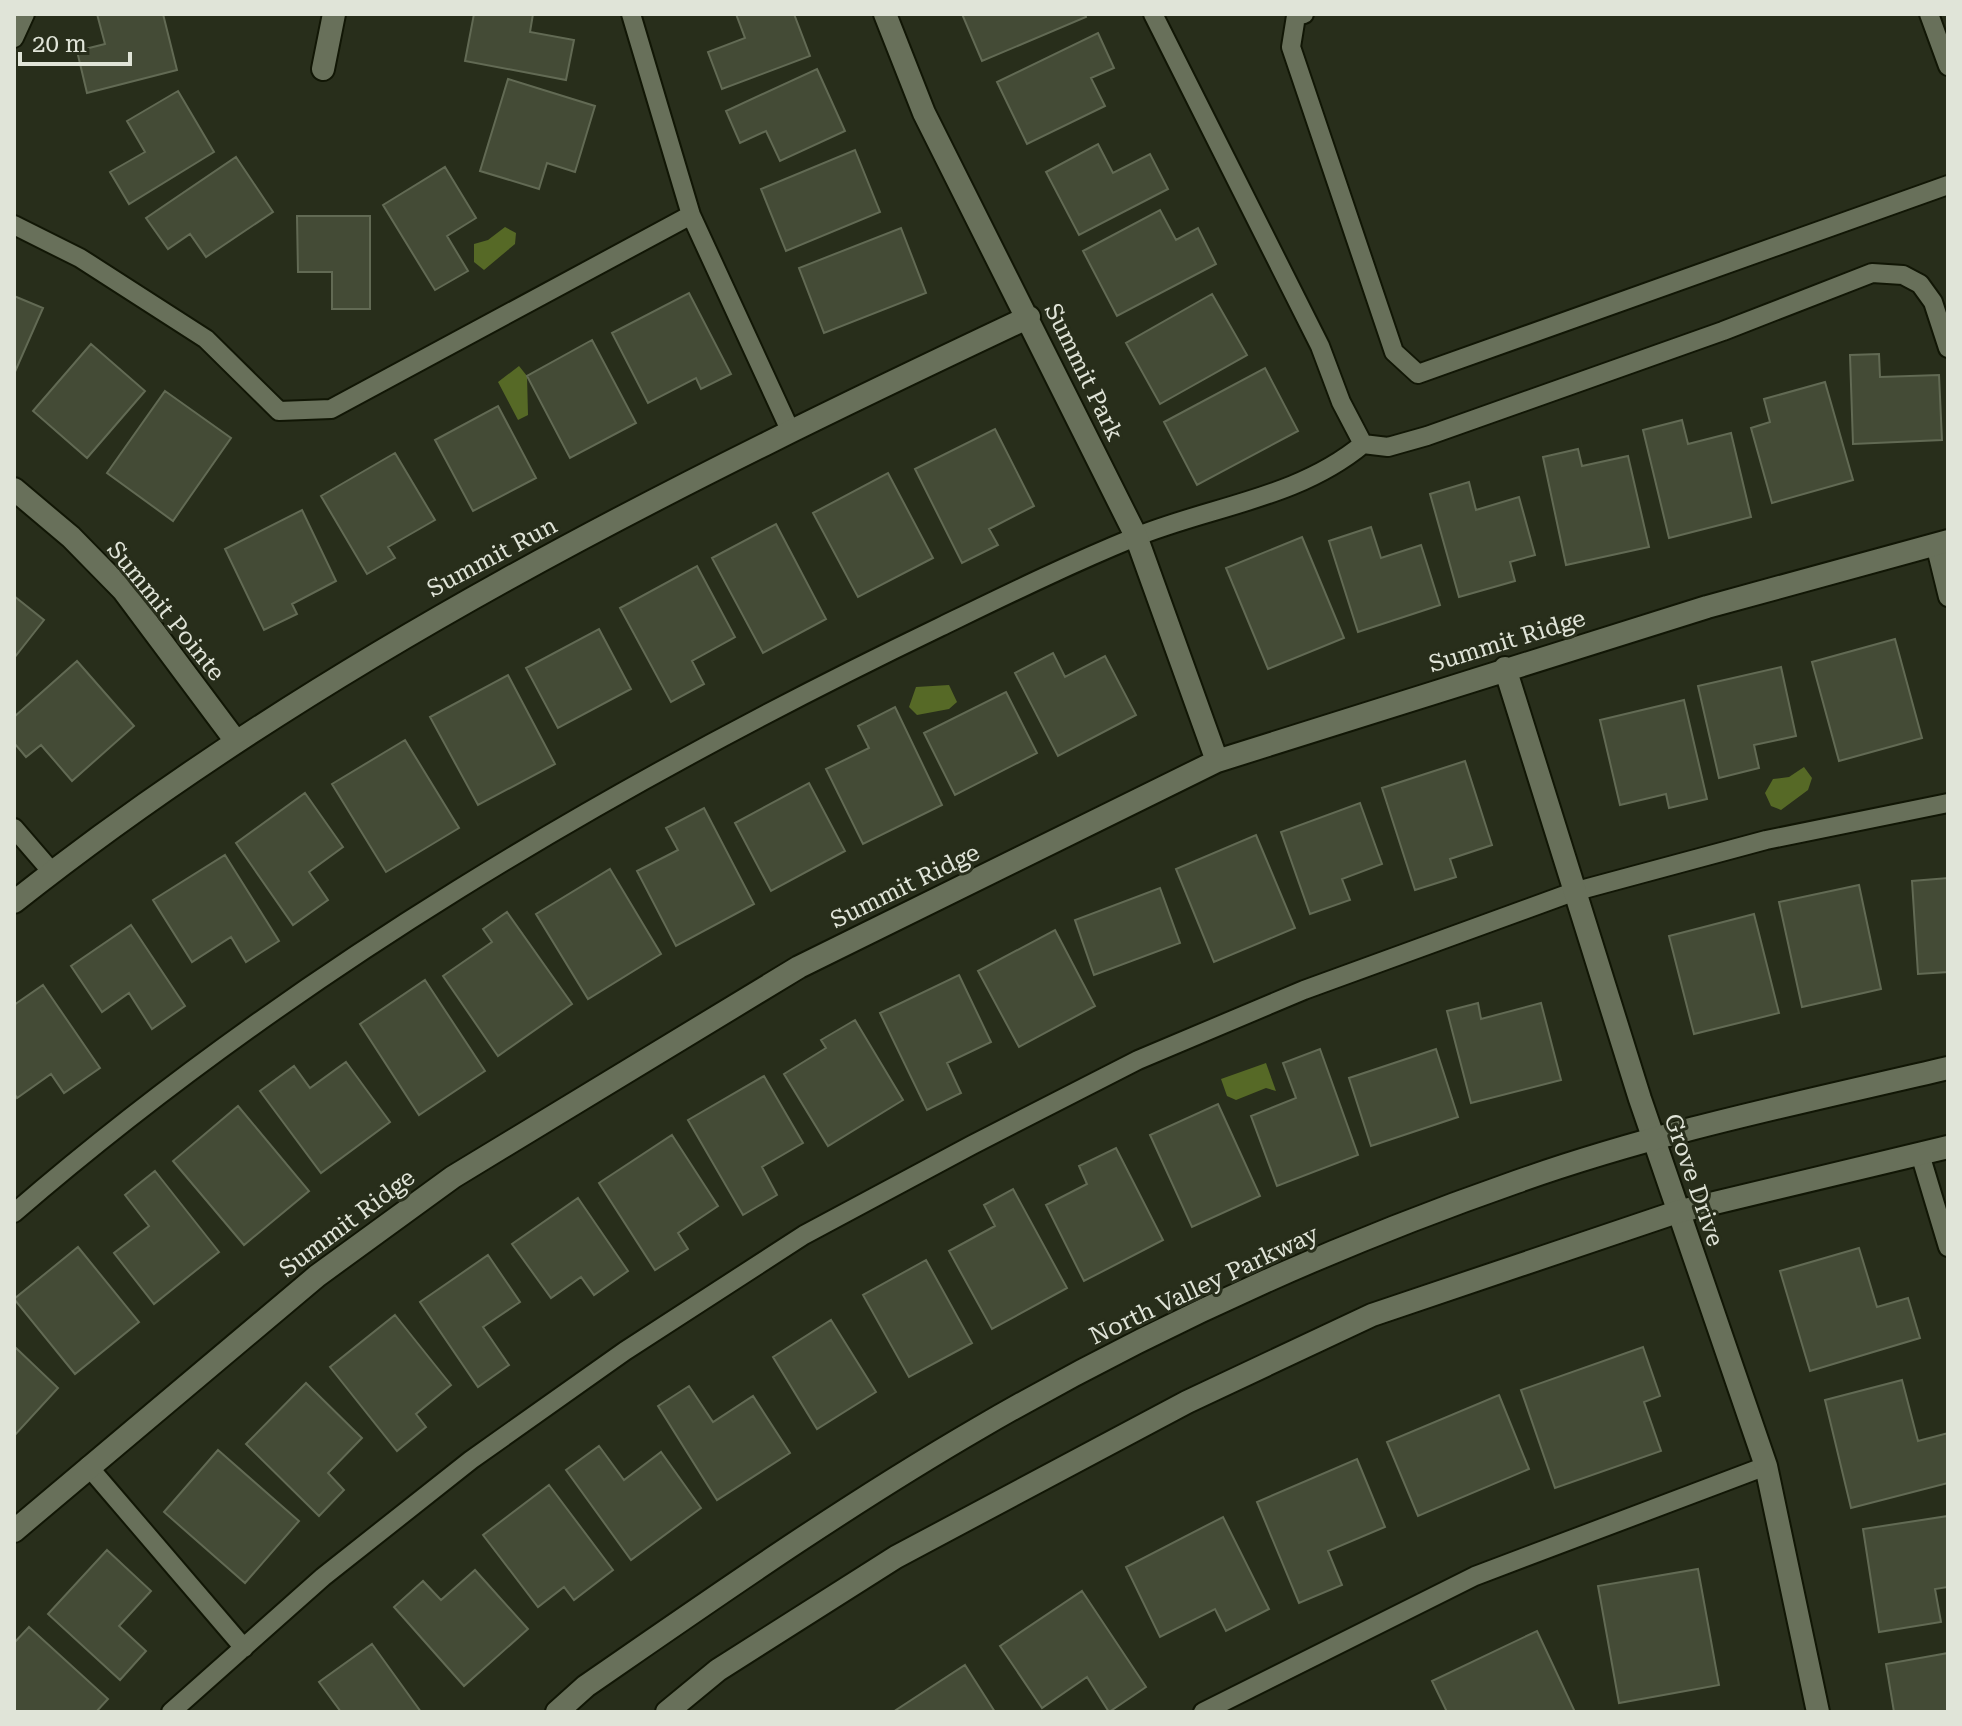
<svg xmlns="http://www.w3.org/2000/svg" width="1962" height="1726" font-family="'Roboto Serif',serif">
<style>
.water{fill:#566926}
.building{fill:#444b36;stroke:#626a54;stroke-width:2}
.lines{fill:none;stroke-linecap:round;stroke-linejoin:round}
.service-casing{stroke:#111605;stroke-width:22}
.minor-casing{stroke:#111605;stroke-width:26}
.tertiary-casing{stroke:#111605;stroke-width:26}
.service{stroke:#68705a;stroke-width:18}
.minor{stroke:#68705a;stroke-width:22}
.tertiary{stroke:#68705a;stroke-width:22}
.labels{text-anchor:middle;stroke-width:6;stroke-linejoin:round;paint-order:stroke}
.street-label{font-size:24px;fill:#e0e4d8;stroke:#282e1b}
</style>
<rect width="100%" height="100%" fill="#282e1b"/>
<!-- water -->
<path class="water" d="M505 227 516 233 515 244 484 270 474 262V244L488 240Z
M519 366 527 376 528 415 518 420 498 382Z
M949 685 957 702 949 709 917 715 909 707 916 687Z
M1804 767 1812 778 1808 790 1781 810 1771 806 1765 793 1773 779 1789 777Z
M1266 1063 1276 1091 1266 1088 1236 1100 1227 1096 1221 1079Z"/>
<!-- building -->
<path class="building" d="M97 14H163L177 70 87 93 77 51 105 44Z
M474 14H533L530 32 574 40 566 80 465 61Z
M736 14H794L810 56 722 89 708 52 745 38Z
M962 14H1085L1086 17 982 61Z
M1098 33 1114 68 1091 78 1105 106 1027 144 997 82Z
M817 69 845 131 780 161 766 131 740 143 726 111Z
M508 79 595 106 575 172 547 163 539 189 480 171Z
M178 91 214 152 129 204 110 172 145 152 127 121Z
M1098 144 1113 173 1150 154 1168 189 1079 235 1046 172Z
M855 150 880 212 786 251 761 189Z
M236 157 273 212 206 257 190 234 168 249 146 218Z
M445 167 476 218 447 236 468 271 435 290 383 205Z
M1160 210 1176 240 1198 228 1216 264 1117 316 1083 251Z
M297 216H370V309H332V272H298Z
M901 228 926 293 824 333 799 268Z
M689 293 731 374 701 389 696 378 648 403 612 333Z
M1212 294 1247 355 1160 404 1126 343Z
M14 296 43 308 14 374Z
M592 340 636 423 570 458 527 376Z
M91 344 145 391 87 458 33 411Z
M1879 354 1880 377 1939 375 1942 440 1853 444 1850 355Z
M1265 368 1298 431 1197 485 1164 422Z
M1825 382 1853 480 1772 503 1751 428 1770 422 1764 399Z
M165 391 231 438 173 521 107 473Z
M498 406 536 478 473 511 435 440Z
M1682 420 1688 444 1731 433 1751 517 1669 538 1643 430Z
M995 429 1034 506 989 529 998 545 962 563 915 469Z
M1578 449 1582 466 1628 456 1649 547 1566 565 1543 457Z
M395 453 435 520 388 547 395 558 367 574 321 496Z
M888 473 933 558 858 597 813 513Z
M1469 482 1476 510 1519 497 1535 555 1510 562 1515 581 1459 597 1430 494Z
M302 510 336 581 292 604 297 614 264 630 225 549Z
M776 524 826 619 763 653 712 558Z
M1371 527 1381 558 1421 545 1440 605 1358 632 1329 541Z
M1302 537 1344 638 1268 669 1226 568Z
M697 566 735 637 692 661 704 684 671 702 620 608Z
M14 596 44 620 14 658Z
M599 629 631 689 558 728 526 668Z
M1895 639 1922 738 1839 761 1812 662Z
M1053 653 1065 677 1105 656 1136 715 1058 756 1015 673Z
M77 661 134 726 72 781 41 745 26 757 14 743V717Z
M1781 667 1796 736 1754 745 1759 768 1719 778 1698 686Z
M508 675 555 764 478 805 430 717Z
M1006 692 1037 753 955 795 924 733Z
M1684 700 1707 799 1669 808 1666 794 1620 805 1600 720Z
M895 707 942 805 863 844 826 769 869 748 858 726Z
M405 740 459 828 386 872 332 784Z
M1465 761 1492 845 1450 859 1456 877 1415 890 1382 788Z
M809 783 845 851 771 891 735 823Z
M305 793 343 847 309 872 328 900 293 925 236 843Z
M1360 803 1382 864 1342 879 1350 900 1310 914 1281 832Z
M704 808 754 904 676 946 637 871 678 850 666 828Z
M1256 835 1295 928 1214 962 1176 869Z
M225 855 279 941 246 962 231 937 192 962 153 900Z
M610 869 661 954 588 999 536 914Z
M1948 878V972L1918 974 1912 881Z
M1859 885 1881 989 1802 1007 1779 902Z
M1160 888 1180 943 1094 975 1075 920Z
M507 912 572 1004 498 1056 443 976 492 942 483 929Z
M1754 914 1779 1013 1694 1034 1669 936Z
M131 925 185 1006 152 1029 129 993 102 1012 71 966Z
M1055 930 1095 1006 1019 1047 978 971Z
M959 975 991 1042 947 1063 961 1093 927 1110 880 1013Z
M425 980 485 1071 419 1115 360 1024Z
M43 985 100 1068 64 1093 51 1074 17 1098 14 1093V1005Z
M1478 1003 1481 1019 1541 1003 1561 1080 1471 1103 1447 1011Z
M855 1020 903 1100 828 1146 784 1074 826 1048 821 1040Z
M1320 1049 1358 1155 1277 1186 1251 1116 1296 1098 1283 1063Z
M1436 1049 1458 1117 1371 1146 1349 1078Z
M346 1062 390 1122 321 1173 260 1091 294 1066 310 1088Z
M764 1076 803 1143 762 1167 777 1195 743 1215 688 1120Z
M1218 1104 1260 1196 1192 1227 1150 1135Z
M238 1106 309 1191 244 1245 173 1161Z
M672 1135 718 1206 678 1233 688 1249 655 1270 599 1183Z
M1116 1148 1163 1240 1084 1281 1046 1205 1087 1184 1079 1166Z
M155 1171 219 1252 154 1304 114 1253 149 1226 125 1195Z
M1013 1189 1067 1288 992 1329 949 1251 995 1226 984 1205Z
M578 1198 628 1271 594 1295 581 1277 551 1298 512 1244Z
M78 1247 139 1322 75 1374 14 1299Z
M1859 1248 1877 1307 1908 1298 1920 1338 1810 1371 1780 1271Z
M488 1255 520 1302 483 1327 509 1365 478 1387 420 1302Z
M926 1260 972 1343 909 1377 863 1295Z
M395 1315 451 1385 416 1414 426 1427 397 1451 330 1367Z
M831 1320 876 1392 817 1429 773 1357Z
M1643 1347 1660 1396 1644 1402 1661 1451 1555 1488 1521 1390Z
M16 1348 58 1388 14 1436V1351Z
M1902 1380 1918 1441 1948 1433V1483L1851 1508 1825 1400Z
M306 1383 362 1438 328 1473 344 1490 319 1516 246 1444Z
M689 1386 713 1422 753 1396 790 1453 717 1500 658 1406Z
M1499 1395 1529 1469 1418 1516 1387 1442Z
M599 1446 624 1480 661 1452 701 1508 631 1560 566 1470Z
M218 1450 299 1521 245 1583 164 1512Z
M1357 1459 1385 1527 1328 1551 1342 1585 1299 1603 1257 1502Z
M549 1485 613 1570 574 1600 564 1587 538 1607 483 1535Z
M1948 1516V1587L1935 1589 1941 1622 1879 1632 1863 1529Z
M1223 1517 1269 1609 1226 1631 1215 1609 1160 1637 1126 1567Z
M107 1550 151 1591 119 1626 146 1651 120 1680 48 1614Z
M1698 1569 1719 1685 1619 1703 1598 1586Z
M475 1570 528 1629 464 1686 394 1607 423 1581 441 1600Z
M1082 1591 1146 1687 1109 1712 1087 1677 1042 1708 1000 1646Z
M29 1627 108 1699 96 1712H14V1643Z
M1537 1631 1575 1712H1447L1432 1681Z
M372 1644 421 1712H341L319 1682Z
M1948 1653V1712H1894L1886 1664Z
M965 1665 995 1712H893Z"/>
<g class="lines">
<defs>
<path id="service" d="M631 14 691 215 790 430
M1153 14 1320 346 1341 402 1363 444 1388 447 1427 436 1723 331 1872 273 1903 275 1920 284 1933 302 1948 348
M1304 14 1296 16 1291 47 1394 352 1418 374 1948 185
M1929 14 1948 66
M14 38 25 14
M14 225 80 258 206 339 279 411 331 409 691 215
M1935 544 1948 597
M14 828 52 872
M1920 1154 1948 1247
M14 1213C291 974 612 785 940 627 1004 596 1067 565 1133 538 1210 506 1297 499 1363 444
M88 1466 244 1648
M171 1712 323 1577 471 1460 625 1351 804 1235 972 1145 1138 1060 1304 990 1573 892 1766 840 1948 803
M1203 1712 1475 1576 1766 1466"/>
<path id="minor" d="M885 14 924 113 1136 536 1217 761
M323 69 334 14
M14 489 71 537 123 590 235 740
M1505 668 1640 1099 1766 1466 1818 1712
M14 902C322 658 675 484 1029 317
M14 1531 317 1276 453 1177 799 967 1217 761 1707 607 1948 541"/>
<path id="tertiary" d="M557 1712 586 1686C715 1597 843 1507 979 1428 1149 1329 1330 1247 1516 1182 1656 1132 1803 1102 1948 1068
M667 1712 718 1670 896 1557 1187 1402 1372 1315 1677 1212 1948 1147"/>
</defs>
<!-- service casing -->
<use href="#service" class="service-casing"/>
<!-- minor casing -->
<use href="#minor" class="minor-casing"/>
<!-- tertiary casing -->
<use href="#tertiary" class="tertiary-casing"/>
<!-- service -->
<use href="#service" class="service"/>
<!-- minor -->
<use href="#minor" class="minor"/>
<!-- tertiary -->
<use href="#tertiary" class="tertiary"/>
</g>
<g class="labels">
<!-- street labels -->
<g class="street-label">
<text transform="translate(1084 372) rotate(64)" y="8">Summit Park</text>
<text transform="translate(492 557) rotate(-28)" y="8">Summit Run</text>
<text transform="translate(166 611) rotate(51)" y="8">Summit Pointe</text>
<text transform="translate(1507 641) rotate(-17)" y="8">Summit Ridge</text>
<text transform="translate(905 886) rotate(-26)" y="8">Summit Ridge</text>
<text transform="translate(1694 1180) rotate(71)" y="8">Grove Drive</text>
<text transform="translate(347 1223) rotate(-37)" y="8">Summit Ridge</text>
<text transform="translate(1204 1285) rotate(-25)" y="8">North Valley Parkway</text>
</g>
</g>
<!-- border -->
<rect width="1962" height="1726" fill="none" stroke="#e0e4d8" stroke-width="32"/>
<!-- scale -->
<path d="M20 52v12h110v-12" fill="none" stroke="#e0e4d8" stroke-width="4"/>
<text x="32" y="52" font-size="24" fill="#e0e4d8" stroke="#282e1b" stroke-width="6" paint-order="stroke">20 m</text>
</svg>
